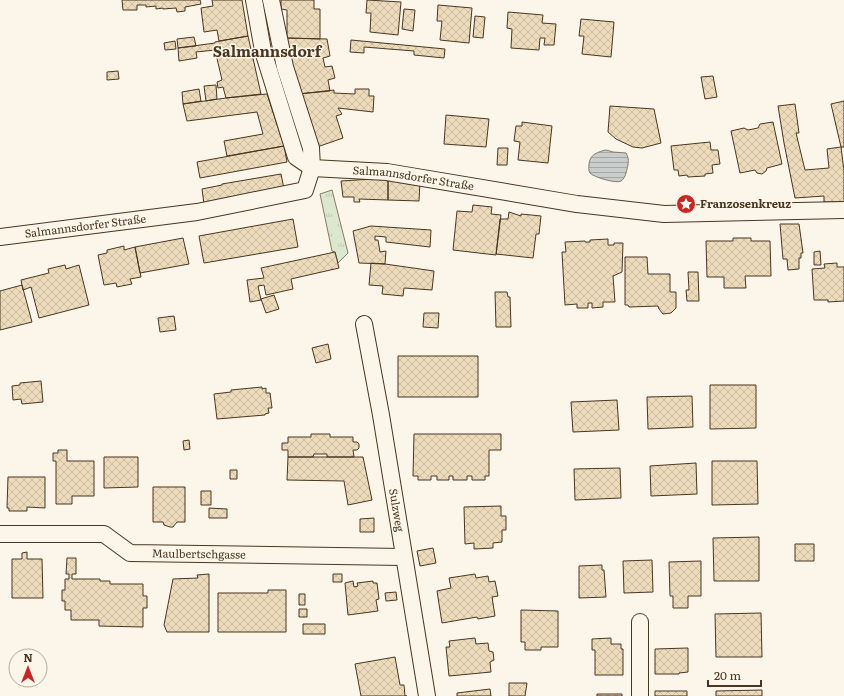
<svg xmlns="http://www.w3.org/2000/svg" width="844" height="696" font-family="Literata,serif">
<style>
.grass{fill:url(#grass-tufts);stroke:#887966}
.water{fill:url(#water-rules);stroke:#887966}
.building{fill:url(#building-cross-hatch);stroke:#4a3520}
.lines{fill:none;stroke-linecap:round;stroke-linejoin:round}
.minor-casing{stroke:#4a3520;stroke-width:18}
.minor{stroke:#fbf6e9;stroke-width:16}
.labels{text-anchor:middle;stroke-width:3;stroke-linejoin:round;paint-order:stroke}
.street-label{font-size:11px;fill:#4a3520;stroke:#fbf6e9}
.poi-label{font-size:11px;font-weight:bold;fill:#4a3520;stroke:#fbf6e9;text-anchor:start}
.district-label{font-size:15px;font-weight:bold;fill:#4a3520;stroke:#fbf6e9}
</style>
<defs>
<pattern id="grass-tufts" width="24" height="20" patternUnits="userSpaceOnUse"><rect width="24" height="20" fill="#dce7d0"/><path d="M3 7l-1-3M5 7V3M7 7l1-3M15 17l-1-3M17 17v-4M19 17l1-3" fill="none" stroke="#bec7b2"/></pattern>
<pattern id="water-rules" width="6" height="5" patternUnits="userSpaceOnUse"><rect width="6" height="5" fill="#c9cecd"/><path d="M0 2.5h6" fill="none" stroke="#a5a8a6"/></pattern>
<pattern id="building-cross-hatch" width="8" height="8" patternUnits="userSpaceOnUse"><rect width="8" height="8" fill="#ecdcbc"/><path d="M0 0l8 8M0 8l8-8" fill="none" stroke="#ccbda1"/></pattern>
</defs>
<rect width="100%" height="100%" fill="#fbf6e9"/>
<!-- grass -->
<path class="grass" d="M332 190 348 253 338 263 335 252 332 251 320 194Z"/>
<!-- water -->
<path class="water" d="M606 150 613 152 626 153C630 160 628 165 626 173 625 176 624 179 621 181 617 184 593 177 590 173 588 170 589 167 589 164 590 154 598 152 606 150Z"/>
<!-- building -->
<path class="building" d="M122 0H200L201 4 185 7V11L177 12 176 8 163 9V8L156 9V6L146 7V5H137V10H123Z
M212 0H242L248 36 219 41 217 30 204 32 201 8 213 6Z
M281 0H314V9H320V39L287 38V10L281 9Z
M367 0 401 2 398 35 370 32 371 13H366Z
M438 5 472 8 469 43 440 40 442 21H437Z
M404 9 415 10 413 31 402 29Z
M508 12 543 15 542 23 556 24 554 45H544L545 38H540L539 50 511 48 512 29 507 28Z
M475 16 485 17 483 38 473 37Z
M581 19 614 22 611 57 582 54 584 36H579Z
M248 36 261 94 226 98 223 87 218 88 217 82 222 80 215 50 196 52 197 58 179 61 178 48 215 43V42Z
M194 37 196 46 178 48 177 39Z
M287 38 327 39 330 56 323 58 325 67 332 66 335 78 328 80 330 91 298 94Z
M351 40 445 49 444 58 414 55V51L364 47V53L350 52Z
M175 41 176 49 165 50 164 43Z
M118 71 119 79 107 80V72Z
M713 76 717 97 705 99 701 77Z
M216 85 217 99 206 101 204 86Z
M199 89 201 101 183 104 182 92Z
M355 89H369V96H374L373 112 338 108 342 114 336 116 343 138 317 147 298 94 334 90V93L355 94Z
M267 94 284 146 227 156 224 141 263 134 257 112 187 121 183 104 226 98Z
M844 101V147H841L831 104Z
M795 104 799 133H796L805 170 829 168 827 149 841 147 844 171V202H824V196L795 198 784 143 778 106Z
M610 106 654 109 661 143 642 148 633 147 616 139 608 132Z
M446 115 489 119 486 147 444 144Z
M522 122 552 126 548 163 518 160 520 142 514 141 516 126H522Z
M773 122 782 164 767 168 766 171 762 174 757 173 755 170 740 173 731 131 744 128 748 130 758 128 760 124Z
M710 142 711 150H718L720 164 712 165 713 173 705 174V176L688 177 687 175 679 176 678 170H674L671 146Z
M284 146 287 162 200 178 197 162Z
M498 148H508L507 165H497Z
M281 174 284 189 204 204 202 189 222 185V184Z
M388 178V200L359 199 360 202H354V197H343L341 181Z
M388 178 420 182 419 201 388 200Z
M473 205 492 207 491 214 501 215 496 255 453 250 457 211 472 212Z
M509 212 521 216V214L541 216 539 234H536L533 258 496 254 500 219H508Z
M293 219 298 247 204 263 199 236Z
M780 224H799L803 253H801V258H799V269L788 270 787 259H783Z
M371 226 431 230 430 247 386 242V237L375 236V240H378L380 252 386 251 385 264 359 263 353 231Z
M183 238 189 264 140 273 135 247Z
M733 238H751V241H770L771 276H745L746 288H724V277H707L706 241H733Z
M608 239V245H614V243H623L622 272 613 276 615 302H603V307L592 308V303H588V308H577V304L565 305 562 252H566L565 242 585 241V242H590V240Z
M124 246V250L135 247 141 277 130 279 132 284 117 287 116 283 104 285 98 255 107 253V250Z
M820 251 821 265H814V252Z
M335 252 339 268 291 279 293 289 266 295 264 285 258 286 261 300 250 302 247 280 264 278 261 268Z
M625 257H647L648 274H670V292H676V308L671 313 663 314 659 309 658 306 629 307 628 305H625Z
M371 263 385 264 434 271 432 290 404 288 403 296 382 294 383 286 369 285Z
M837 263V267H844V301L828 302V300H814L812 269 825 268 824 264Z
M65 265 66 269 79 265 89 305 39 318 31 287 23 290 21 280 49 273 48 269Z
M688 272H698L699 301H687L686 290H689Z
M22 285 32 322 0 330V291Z
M495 292H507L508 297H510L511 327H496Z
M274 295 279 309 266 313 261 299Z
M424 313H439L438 328 423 327Z
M174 316 176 330 160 332 158 318Z
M328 344 331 359 316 363 312 348Z
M398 356H478V397H398Z
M41 381 43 402 22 404 21 399 13 400 12 386 20 385V383Z
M710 385H756V428L710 429Z
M262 387V389L266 388V393H270L272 408H268L269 413 265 414V415L217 419 214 394 231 392V390Z
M692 396 693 427 648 429 647 397Z
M617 400 619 430 573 432 571 402Z
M311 434H330V437H353V442H357L359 444V448L357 450H353L354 457H327V454H314L313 457H288V450H282V443H288V437H311Z
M414 434H501V450H489V476H485V480H472V476H467V480H453V476H449V480H437V476H431V480H418V476H413Z
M189 440 190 449 184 450 183 441Z
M58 450H67V461H94V496H72V504H56V461H53V453H58Z
M104 457H138V487L104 488Z
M288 457H363L372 500 348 505 344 481 287 480Z
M712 461H757L758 504 712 505Z
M696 463 697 494 651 496 650 466Z
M620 468 621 498 575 500 574 469Z
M230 470H237V479H230Z
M8 477H45V508L27 507V511H9V508H7Z
M153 487H185V522H177L173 527H170L164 525 163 522H153Z
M201 491H211V505H201Z
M501 506V516H506V530H502V542L493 543V548L474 549V543L465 544 464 507Z
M209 508 227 509V518H209Z
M374 518V532H360V519Z
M759 537V581H714L713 538Z
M795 544H814V561H795Z
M433 548 436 563 420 566 417 551Z
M27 552V559H42L43 598H12V559H22V553Z
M67 558H76V574H72V579H100V581H110V584H143V596H147V608H143V627L99 626V620H71V610H65V601H62V590H65V579H69V574H66Z
M652 560 653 592 624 593 623 561Z
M701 561V596H688V608H673V596H670L669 562Z
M602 565V570H604L606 597 579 598V566Z
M209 574V632H167L164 625 173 579 198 578 197 575Z
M333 574H342V582H333Z
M475 574 476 578 488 576 489 582 495 581 498 596 492 597 495 616 478 619 477 617 442 623 437 591 451 588 449 578Z
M353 581 354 587 358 586 357 583 373 581V583H377L379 599 376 600 378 611 348 615 345 583Z
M268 590H286V632H218V593H268Z
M396 592 397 600 386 601 385 593Z
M299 594H305V605H299Z
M299 609H307V617H299Z
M521 610 558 611V647H541V650H525V642H521Z
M761 613 762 657H716L715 614Z
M303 624H325V634H303Z
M475 638 476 644 488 643 489 651 493 652 494 660 490 662 491 672 449 676 446 647H450L449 641Z
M611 638V644H621V649H623V675H595V650H592V639Z
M688 648V672L679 673V674H655V649Z
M395 657 400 685H404L405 696H407H361L355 664Z
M509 683H527L525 696H509Z
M490 689 491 696H457V693Z
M762 690V696H716V691Z
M655 691H687V696H655Z
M597 694H622V696H597Z"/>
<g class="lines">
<defs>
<g id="minor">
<path d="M254 0 263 51 296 157 312 168"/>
<path id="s1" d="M312 168 387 172 577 204 664 214 844 210"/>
<path id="s2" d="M0 237 197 212 305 190 312 168 311 148 285 67 271 0"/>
<path id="s3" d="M364 324 381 415 427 696"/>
<path id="s4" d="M0 534H104L130 553 403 557"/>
<path d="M640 622V696"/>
</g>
</defs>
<!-- minor casing -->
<use href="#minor" class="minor-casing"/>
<!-- minor -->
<use href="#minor" class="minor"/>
</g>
<!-- icons -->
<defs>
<symbol id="sight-disc" viewBox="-11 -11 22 22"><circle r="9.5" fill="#c62828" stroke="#fbf6e9"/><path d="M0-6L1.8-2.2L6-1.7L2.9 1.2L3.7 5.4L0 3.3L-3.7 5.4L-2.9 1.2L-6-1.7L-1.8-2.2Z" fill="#fff"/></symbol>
</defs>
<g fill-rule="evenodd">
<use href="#sight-disc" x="675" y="193" width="22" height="22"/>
</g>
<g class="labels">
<!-- street labels -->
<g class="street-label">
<text dy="4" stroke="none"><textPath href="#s1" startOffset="102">Salmannsdorfer Straße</textPath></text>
<text dy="4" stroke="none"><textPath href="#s2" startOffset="86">Salmannsdorfer Straße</textPath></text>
<text dy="4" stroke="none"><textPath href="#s3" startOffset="189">Sulzweg</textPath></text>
<text dy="4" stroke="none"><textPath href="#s4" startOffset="205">Maulbertschgasse</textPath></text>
</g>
<!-- poi labels -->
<g class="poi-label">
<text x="700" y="208">Franzosenkreuz</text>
</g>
<!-- district labels -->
<g class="district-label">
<text x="267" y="57">Salmannsdorf</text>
</g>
</g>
<!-- north arrow -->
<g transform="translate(28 668)"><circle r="19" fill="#fbf6e9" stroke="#b4a999"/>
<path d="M0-3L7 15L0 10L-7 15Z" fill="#c62828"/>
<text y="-6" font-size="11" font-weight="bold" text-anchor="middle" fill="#4a3520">N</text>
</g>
<!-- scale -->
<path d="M708 680v6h53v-6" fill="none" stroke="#4a3520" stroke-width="2"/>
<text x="714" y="680" font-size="12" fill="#4a3520" stroke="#fbf6e9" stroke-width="3" paint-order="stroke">20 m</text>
</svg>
